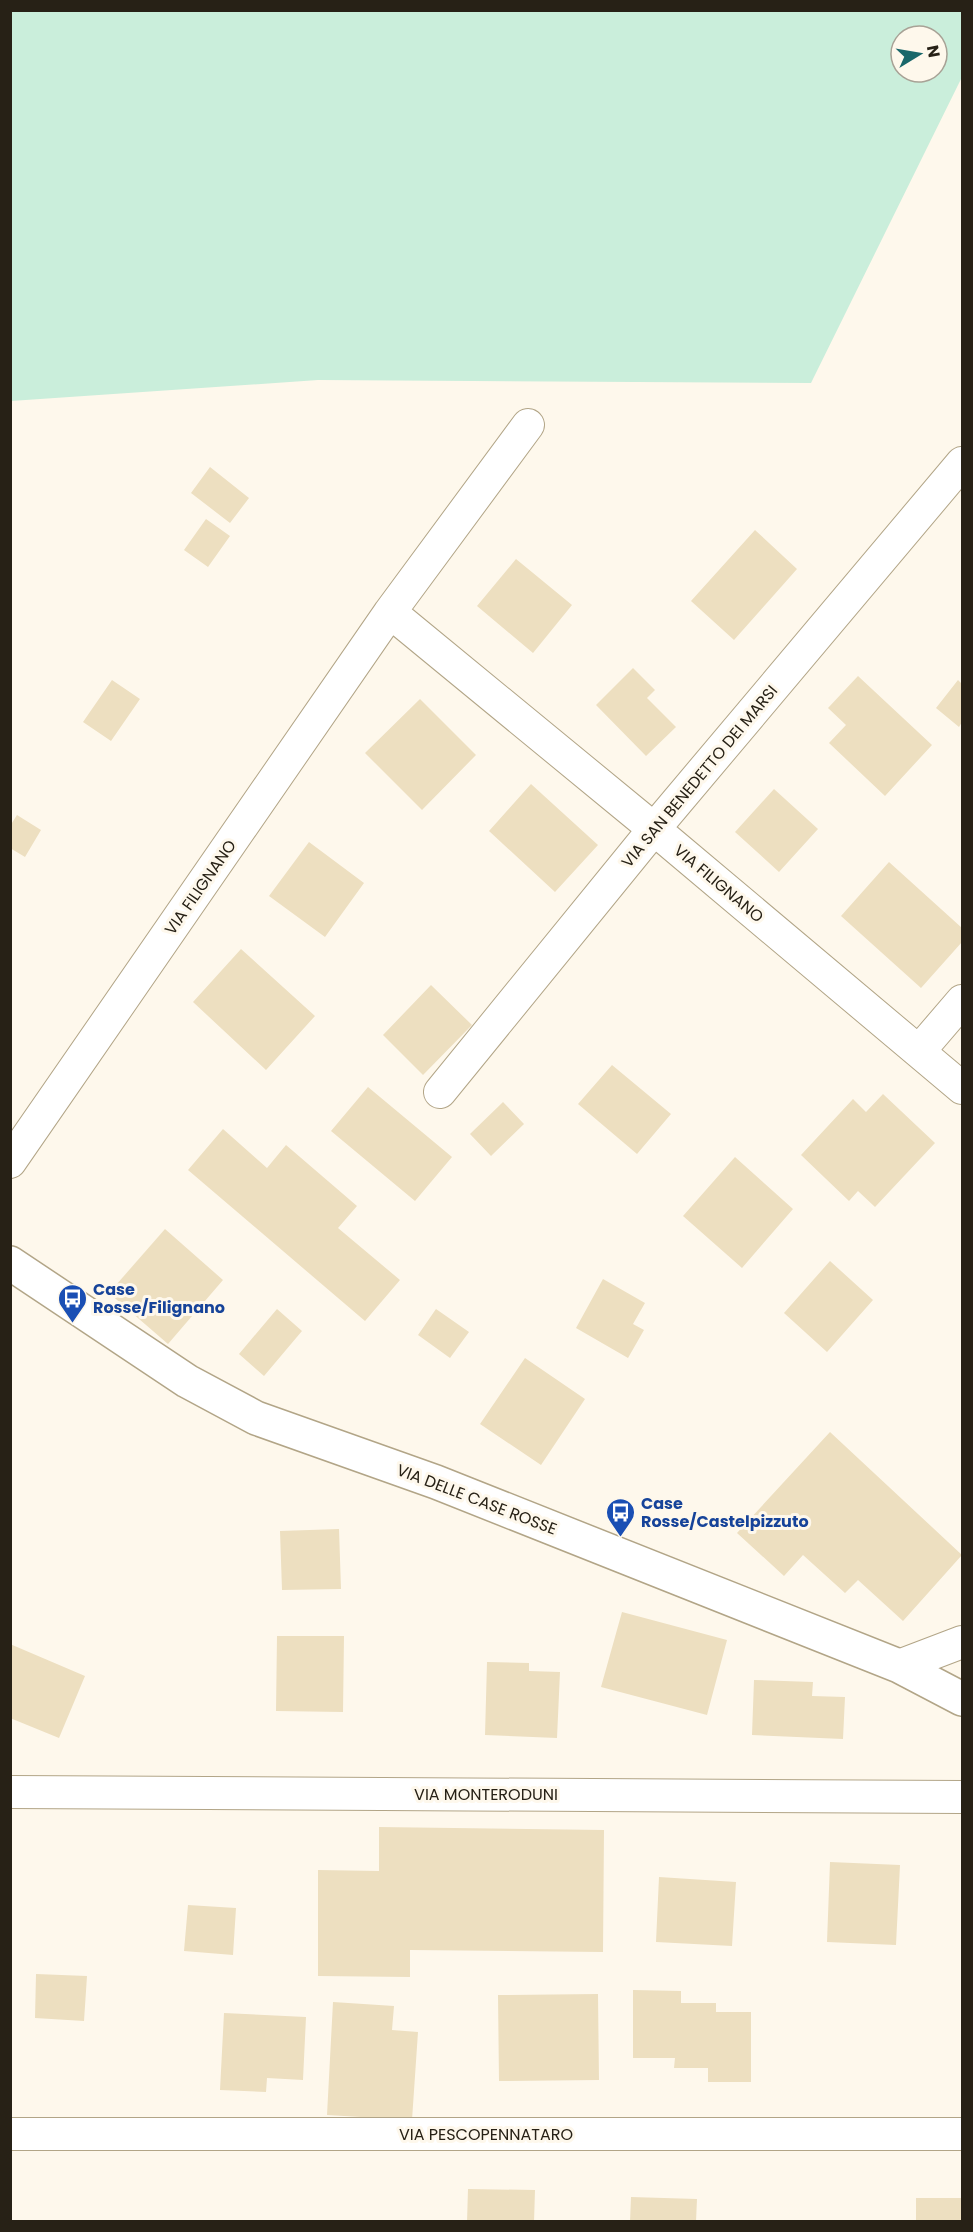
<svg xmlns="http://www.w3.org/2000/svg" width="973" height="2232" font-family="Poppins,sans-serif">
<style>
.green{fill:#caeedb;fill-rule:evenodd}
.building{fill:#eddfc0}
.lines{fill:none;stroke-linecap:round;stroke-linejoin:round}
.minor-casing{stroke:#b2a587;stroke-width:34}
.tertiary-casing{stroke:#b2a587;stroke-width:36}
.minor{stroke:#fff;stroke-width:32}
.tertiary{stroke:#fff;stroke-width:33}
.labels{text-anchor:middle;stroke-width:6;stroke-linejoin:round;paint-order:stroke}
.street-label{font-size:16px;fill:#272116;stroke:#fef8ec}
.transit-label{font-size:16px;font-weight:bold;fill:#164399;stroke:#fef8ec;text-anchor:start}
</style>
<rect width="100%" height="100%" fill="#fef8ec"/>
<!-- green -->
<path class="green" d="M11 10 962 11V77L811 383 318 380 11 401ZM901 36H937V72H901Z"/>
<!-- building -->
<path class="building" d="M210 467 249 498 230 523 191 493Z
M206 519 230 536 208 567 184 550Z
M755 530 797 569 734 640 691 601Z
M516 559 572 605 533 653 477 606Z
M633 668 655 690 647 698 676 727 646 756 596 705Z
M858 676 932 745 885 796 829 743 846 725 828 708Z
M112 680 140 699 111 741 83 722Z
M958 680 962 684V722L959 727 936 708Z
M420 699 476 755 422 810 365 753Z
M531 784 598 845 555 892 489 831Z
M774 789 818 829 779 872 735 832Z
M17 815 41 830 25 857 10 848V826Z
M309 842 364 883 325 937 269 896Z
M889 862 962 928V942L921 988 841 916Z
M241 949 315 1016 266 1070 193 1002Z
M431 985 472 1025 423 1075 383 1035Z
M612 1065 671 1114 637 1154 578 1104Z
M368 1087 452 1157 415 1201 331 1131Z
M883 1094 935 1143 875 1207 858 1191 849 1201 801 1155 853 1099 866 1112Z
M503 1102 524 1124 491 1156 470 1134Z
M223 1129 267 1168 286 1145 357 1206 338 1228 400 1280 365 1321 188 1170Z
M735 1157 793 1209 742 1268 683 1216Z
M165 1229 223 1280 168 1344 109 1293Z
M830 1261 873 1300 827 1352 784 1313Z
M603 1279 645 1303 633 1324 644 1330 628 1358 576 1328Z
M277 1309 302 1331 264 1376 239 1354Z
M436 1309 469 1332 450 1358 418 1335Z
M525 1358 585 1399 541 1465 480 1424Z
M830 1432 962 1555 903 1621 858 1580 845 1593 803 1555 784 1576 737 1533Z
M339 1529 341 1589 282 1590 280 1531Z
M622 1612 727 1640 707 1715 601 1687Z
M277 1636H344L343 1712 276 1711Z
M10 1644 85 1676 59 1738 10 1718Z
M487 1662 529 1663V1671L560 1672 557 1738 485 1735Z
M754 1680 813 1682 812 1696 845 1697 843 1739 752 1735Z
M379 1827 604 1830 603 1952 410 1950V1977L318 1976V1870L379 1871Z
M830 1862 900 1865 896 1945 827 1942Z
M659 1877 736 1882 732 1946 656 1942Z
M188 1905 236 1908 233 1955 184 1951Z
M36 1974 87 1976 84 2021 35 2018Z
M633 1990 681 1991V2003H716V2012H751V2082H708V2068H674L675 2058H633Z
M598 1994 599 2080 499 2081 498 1995Z
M333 2002 394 2006 392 2030 418 2032 412 2120 327 2115Z
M224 2013 306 2017 303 2080 267 2078 266 2092 220 2090Z
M468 2189 535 2190 534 2222H467Z
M631 2197 697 2199 696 2222H630Z
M916 2198H962V2222H916Z"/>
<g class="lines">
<defs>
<path id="minor" d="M390 612 654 829 962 1088
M920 1050 962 1001
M440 1092 654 829 962 463
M10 1162 390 612 528 425
M899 1666 962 1642
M10 1792 962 1797
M10 2134H962"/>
<path id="tertiary" d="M10 1263 187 1381 256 1418 436 1482 899 1666 962 1699"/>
</defs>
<!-- minor casing -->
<use href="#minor" class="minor-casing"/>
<!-- tertiary casing -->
<use href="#tertiary" class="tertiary-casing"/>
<!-- minor -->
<use href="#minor" class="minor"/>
<!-- tertiary -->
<use href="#tertiary" class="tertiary"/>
</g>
<!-- icons -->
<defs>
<symbol id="bus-pin" viewBox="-11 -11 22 30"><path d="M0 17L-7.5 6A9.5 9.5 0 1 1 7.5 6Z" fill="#1a4fb4" stroke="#fef8ec"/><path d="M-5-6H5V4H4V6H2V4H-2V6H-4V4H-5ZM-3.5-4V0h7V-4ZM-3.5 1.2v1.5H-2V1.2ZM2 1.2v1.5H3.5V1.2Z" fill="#fff"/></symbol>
</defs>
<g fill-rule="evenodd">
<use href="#bus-pin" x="56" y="1282" width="33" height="45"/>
<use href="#bus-pin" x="604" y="1496" width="33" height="45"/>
</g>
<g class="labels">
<!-- street labels -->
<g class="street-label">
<text transform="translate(699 776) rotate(-50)" y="6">VIA SAN BENEDETTO DEI MARSI</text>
<text transform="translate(719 883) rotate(40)" y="6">VIA FILIGNANO</text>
<text transform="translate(200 887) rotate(-55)" y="6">VIA FILIGNANO</text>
<text transform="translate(477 1499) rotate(21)" y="6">VIA DELLE CASE ROSSE</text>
<text x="486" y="1800">VIA MONTERODUNI</text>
<text x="486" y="2140">VIA PESCOPENNATARO</text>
</g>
<!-- transit labels -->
<g class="transit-label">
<text x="93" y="1295">Case<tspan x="93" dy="18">Rosse/Filignano</tspan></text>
<text x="641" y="1509">Case<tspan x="641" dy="18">Rosse/Castelpizzuto</tspan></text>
</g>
</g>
<!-- border -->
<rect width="973" height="2232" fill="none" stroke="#272116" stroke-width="24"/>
<!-- north arrow -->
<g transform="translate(919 54) rotate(79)"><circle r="28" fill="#fef8ec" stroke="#a8a296" stroke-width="1.5"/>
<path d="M0-4.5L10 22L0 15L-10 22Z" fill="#19676a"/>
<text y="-9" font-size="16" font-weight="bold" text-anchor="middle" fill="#272116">N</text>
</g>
</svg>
